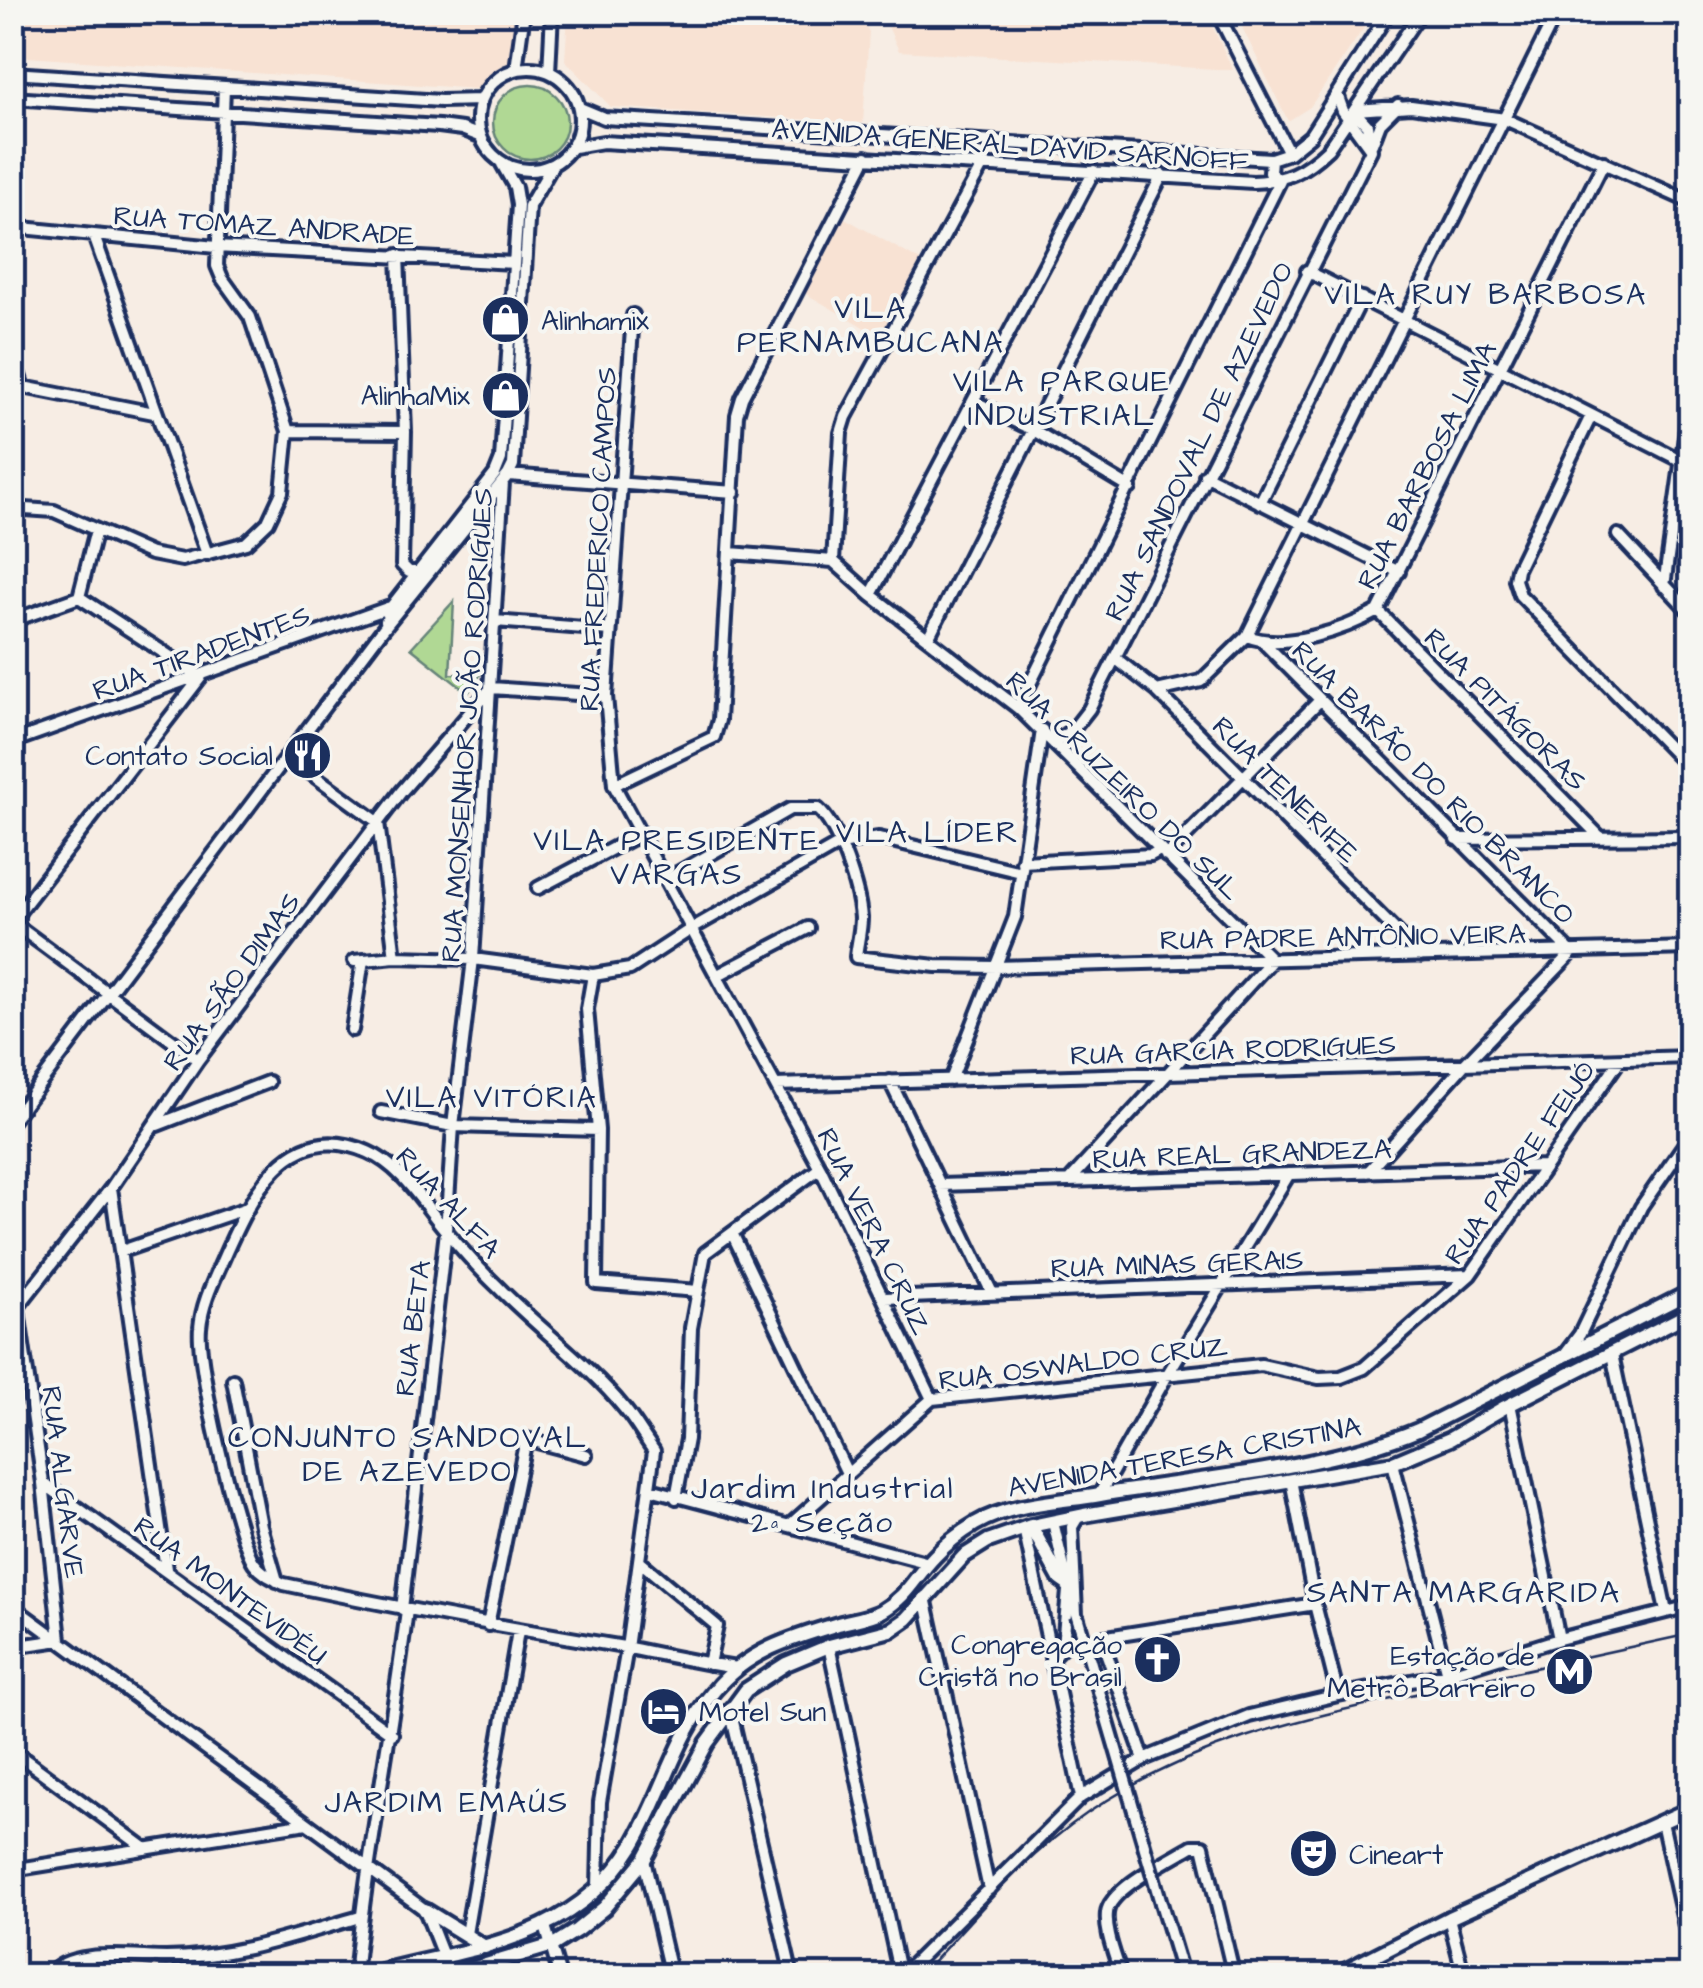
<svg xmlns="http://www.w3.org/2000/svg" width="1703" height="1988" font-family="'Architects Daughter',sans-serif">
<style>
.built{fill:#f8e2d3}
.green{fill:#b0d894;stroke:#668479;stroke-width:2.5}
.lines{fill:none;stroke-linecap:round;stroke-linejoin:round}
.minor-casing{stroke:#1b2f5e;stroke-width:18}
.major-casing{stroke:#1b2f5e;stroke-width:20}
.minor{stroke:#f6f6f2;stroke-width:10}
.major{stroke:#f6f6f2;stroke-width:12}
.rail{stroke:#1b2f5e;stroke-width:2.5}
.minor-bridge-casing{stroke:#1b2f5e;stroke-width:18;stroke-linecap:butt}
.minor-bridge{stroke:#f6f6f2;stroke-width:10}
.labels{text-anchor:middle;stroke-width:8;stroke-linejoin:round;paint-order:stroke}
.street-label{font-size:28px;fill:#1b2f5e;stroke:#f6f6f2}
.poi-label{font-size:28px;fill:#1b2f5e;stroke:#f6f6f2;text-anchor:end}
.neighbourhood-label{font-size:30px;letter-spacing:2.5px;fill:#1b2f5e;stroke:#f6f6f2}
</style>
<rect width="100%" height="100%" fill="#f7ede4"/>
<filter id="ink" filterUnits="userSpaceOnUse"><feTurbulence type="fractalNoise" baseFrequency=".01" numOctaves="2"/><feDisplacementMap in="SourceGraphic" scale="20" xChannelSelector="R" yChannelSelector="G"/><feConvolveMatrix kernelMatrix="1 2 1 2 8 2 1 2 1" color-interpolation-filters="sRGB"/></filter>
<g filter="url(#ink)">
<!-- built -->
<path class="built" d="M12 13H516L513 60 477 89 13 56Z
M568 13H859L869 32 863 123 611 107 565 60Z
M882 13H1206L1233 70 899 51Z
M1235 13H1374L1310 107 1288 121Z
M843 217 922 262 879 336 801 291Z"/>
<!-- green -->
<path class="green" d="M493 122a37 37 0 1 1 74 0a37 37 0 1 1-74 0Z
M454 601 450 674 480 675 468 693 411 648Z"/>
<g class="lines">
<defs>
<path id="minor" d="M1217 12 1289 153
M478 119a51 51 0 1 1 102 0a51 51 0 1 1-102 0Z
M516 69 524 12
M549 72 552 12
M12 73 441 101 481 100
M1337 94 1343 111 1370 148
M12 98 439 126 462 129 480 136
M580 108 604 118 1271 159 1289 153 1310 136 1389 12
M1356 110 1411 106 1505 119 1690 202
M1372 144 1380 123 1398 105
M574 147 603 142 1253 182C1285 181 1304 172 1328 149L1421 12
M12 227 216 247 514 263
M94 236 207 554
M398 255 405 432 402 565 409 572H421
M1307 271 1682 461
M633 315 606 696 614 785 820 1168 932 1399
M12 354 23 387
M12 391 23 387 154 413
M973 401 1035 431 1130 488
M1591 416 1517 569 1515 580 1520 595 1690 769
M288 431 405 432
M508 475 734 492
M1205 475 1399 572
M1260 503 1362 298
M12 512 25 509 54 511 151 554 182 560 246 543 268 522 282 492 288 431 250 317 222 278 217 266 224 87
M1673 527 1690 520
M1618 535 1690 612
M730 553 833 561 871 595 1018 708 1272 960 1069 1181
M833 561 841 433 846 417 982 166
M1664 586 1690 401
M871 595 1094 171
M79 597 96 530
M1378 611 1601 838
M12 621 79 597
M386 621 391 607 495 474 501 459 518 205 515 187 502 164
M495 621 610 630
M1247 636C1284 651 1344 630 1378 611L1604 162
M928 638 1162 175
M1264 643 1572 953 1464 1065 1368 1172
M1115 658 1157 691 1421 956
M1157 691 1201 681 1247 636 1557 12
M1018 708 1280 181 1270 173 1271 159
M12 742 393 606
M1055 743 1075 727 1089 709 1371 150 1367 125 1354 111
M287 756 378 822 395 957
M614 785 714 737 719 720 737 415 742 398 866 157
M1457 839 1690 837
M1166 856 1320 700
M1022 862 1151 855 1160 850
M665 880 790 809H818C839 827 859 890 861 918 861 931 857 945 856 957L936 966 996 967 1690 948
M538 888 640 834
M12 921 201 677 79 597
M12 922 198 1060
M354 961 395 957 473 959 593 975 630 969 691 929 840 844 879 838 1021 872
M593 975 587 1009 598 1130 596 1283 698 1291
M718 975 808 928
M352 1030 363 960
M951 1080 1015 917 1042 730
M890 1081 992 1293
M776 1085 1690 1057
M381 1112 453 1126 598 1130
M12 1121 383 629 508 475 513 465 529 206 551 168
M157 1125 268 1082
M940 1185 1546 1166
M111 1188 166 1569
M732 1233 847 1473
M122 1251 247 1208
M12 1269 43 1483 60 1640 12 1647
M885 1298 1469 1275
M17 1308 111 1188 198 1060 401 792 491 688 606 696
M1612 1354 1666 1611
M1564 1355 1580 1334 1641 1207 1690 1136
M233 1380 261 1526 277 1581
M1510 1404 1559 1639
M1393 1463 1447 1674
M1291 1480 1315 1604 1338 1695
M43 1483 392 1734
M650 1489 929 1563
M1099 1495 1169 1372 1289 1174
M676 1498 687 1439 691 1328 705 1253 820 1168
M1053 1522 1073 1606
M790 1525 932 1399 1261 1365 1319 1378 1341 1377 1364 1368 1470 1275 1619 1061
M1024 1528 1081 1797
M639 1561 717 1626 709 1664
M925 1597 989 1889
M12 1606 425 1910 451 1976
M402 1609 446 1231 453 1126 473 959 503 482
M1076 1614 1072 1527 1078 1517
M488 1625 526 1439 586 1455
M829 1646 900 1976
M1051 1658 1063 1646 1068 1591
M730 1709 792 1976
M12 1750 146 1849
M1144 1759 1101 1638 1315 1604
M1662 1822 1690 1949
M644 1860 671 1976
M12 1870 307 1823
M598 1888 600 1802 627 1648 654 1451C644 1437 635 1421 624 1408 589 1365 537 1327 498 1287 480 1270 463 1251 447 1232 423 1204 403 1167 368 1152 288 1117 251 1196 224 1257 214 1280 202 1303 200 1328 196 1362 236 1536 254 1563 262 1574 272 1578 284 1584 397 1608 510 1628 624 1647 661 1654 699 1663 737 1668
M1161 1903 1183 1976
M1449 1918 1464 1976
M545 1926 560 1976
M466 1934 518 1631
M49 1976C68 1947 134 1958 166 1958 232 1958 297 1935 360 1917
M355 1976C367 1853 392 1732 407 1610
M901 1976 1081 1797 1144 1759 1249 1716 1338 1695 1447 1674 1559 1639 1690 1606
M1121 1976C1116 1957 1105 1933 1107 1913 1109 1889 1171 1859 1192 1846H1203L1234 1976"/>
<path id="major" d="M1031 1526 1060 1579 1067 1584
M425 1910 485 1947
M363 1976C465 1947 571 1946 633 1845 663 1795 676 1735 714 1691 747 1651 791 1638 838 1624 852 1620 869 1618 882 1611 908 1596 914 1578 934 1557 945 1545 960 1533 975 1524 1011 1503 1059 1502 1100 1495 1201 1478 1324 1469 1418 1430L1690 1292
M449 1976 553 1945 577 1930 604 1908 644 1860 707 1743 746 1690 786 1664 829 1646 891 1630 907 1619 964 1556 988 1541 1031 1526 1084 1515 1393 1463 1450 1439 1505 1407 1690 1313
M1335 1976 1449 1918 1690 1809"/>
</defs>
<!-- minor casing -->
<use href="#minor" class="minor-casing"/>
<!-- major casing -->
<use href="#major" class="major-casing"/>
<!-- minor -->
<use href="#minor" class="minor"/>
<!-- major -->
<use href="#major" class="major"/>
<!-- rail -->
<path class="rail" d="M920 1976C973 1919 1024 1856 1089 1812 1200 1738 1310 1717 1438 1689 1522 1671 1606 1653 1690 1634"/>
<defs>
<path id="minor-bridge" d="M1077 1616 1161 1903"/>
</defs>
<!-- minor-bridge casing -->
<use href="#minor-bridge" class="minor-bridge-casing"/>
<!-- minor-bridge -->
<use href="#minor-bridge" class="minor-bridge"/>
</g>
</g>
<!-- icons -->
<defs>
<symbol id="shop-disc" viewBox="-11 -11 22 22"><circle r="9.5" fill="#1b2f5e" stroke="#f6f6f2"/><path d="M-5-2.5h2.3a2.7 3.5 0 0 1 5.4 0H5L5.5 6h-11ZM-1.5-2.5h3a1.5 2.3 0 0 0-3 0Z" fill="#fff"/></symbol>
<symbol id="restaurant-disc" viewBox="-11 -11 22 22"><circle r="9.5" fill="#1b2f5e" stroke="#f6f6f2"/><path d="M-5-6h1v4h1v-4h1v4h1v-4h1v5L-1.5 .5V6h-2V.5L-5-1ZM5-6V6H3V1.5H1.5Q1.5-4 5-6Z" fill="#fff"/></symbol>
<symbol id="church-disc" viewBox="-11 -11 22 22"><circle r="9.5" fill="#1b2f5e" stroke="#f6f6f2"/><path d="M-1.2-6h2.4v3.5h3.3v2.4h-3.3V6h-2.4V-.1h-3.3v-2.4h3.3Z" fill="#fff"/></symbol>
<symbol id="metro-disc" viewBox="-11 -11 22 22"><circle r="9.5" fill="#1b2f5e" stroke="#f6f6f2"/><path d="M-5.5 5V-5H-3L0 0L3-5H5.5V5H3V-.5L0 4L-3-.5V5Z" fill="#fff"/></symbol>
<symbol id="hotel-disc" viewBox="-11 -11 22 22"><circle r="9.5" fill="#1b2f5e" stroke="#f6f6f2"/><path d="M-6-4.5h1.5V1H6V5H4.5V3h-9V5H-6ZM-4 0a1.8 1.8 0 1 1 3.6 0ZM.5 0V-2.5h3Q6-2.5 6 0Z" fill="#fff"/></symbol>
<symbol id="theatre-disc" viewBox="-11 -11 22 22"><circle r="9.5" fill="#1b2f5e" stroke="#f6f6f2"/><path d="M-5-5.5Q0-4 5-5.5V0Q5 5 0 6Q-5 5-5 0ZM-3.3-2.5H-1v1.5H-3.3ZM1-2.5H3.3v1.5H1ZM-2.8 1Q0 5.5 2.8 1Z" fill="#fff"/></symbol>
</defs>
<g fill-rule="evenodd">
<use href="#shop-disc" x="478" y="292" width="55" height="55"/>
<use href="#shop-disc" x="478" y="368" width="55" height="55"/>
<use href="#restaurant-disc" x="280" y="728" width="55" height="55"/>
<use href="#church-disc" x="1130" y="1632" width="55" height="55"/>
<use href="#metro-disc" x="1542" y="1644" width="55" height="55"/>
<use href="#hotel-disc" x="636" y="1684" width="55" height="55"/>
<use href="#theatre-disc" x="1286" y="1826" width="55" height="55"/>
</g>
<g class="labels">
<!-- street labels -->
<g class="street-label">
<text transform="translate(1010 144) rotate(4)" y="10">AVENIDA GENERAL DAVID SARNOFF</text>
<text transform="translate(264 225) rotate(4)" y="10">RUA TOMAZ ANDRADE</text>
<text transform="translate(1198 441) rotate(-64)" y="10">RUA SANDOVAL DE AZEVEDO</text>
<text transform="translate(1426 465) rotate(-63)" y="10">RUA BARBOSA LIMA</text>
<text transform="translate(597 539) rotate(-87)" y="10">RUA FREDERICO CAMPOS</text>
<text transform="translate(201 652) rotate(-20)" y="10">RUA TIRADENTES</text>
<text transform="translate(1506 709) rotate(45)" y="10">RUA PITÁGORAS</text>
<text transform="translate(466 725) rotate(-86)" y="10">RUA MONSENHOR JOÃO RODRIGUES</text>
<text transform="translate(1434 782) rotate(45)" y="10">RUA BARÃO DO RIO BRANCO</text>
<text transform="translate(1124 785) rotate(44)" y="10">RUA CRUZEIRO DO SUL</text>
<text transform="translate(1286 789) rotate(45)" y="10">RUA TENERIFE</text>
<text transform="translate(1343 936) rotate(-1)" y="10">RUA PADRE ANTÔNIO VEIRA</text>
<text transform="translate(231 981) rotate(-54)" y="10">RUA SÃO DIMAS</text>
<text transform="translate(1233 1049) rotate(-2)" y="10">RUA GARCIA RODRIGUES</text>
<text transform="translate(1242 1153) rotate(-2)" y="10">RUA REAL GRANDEZA</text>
<text transform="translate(1519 1162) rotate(-55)" y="10">RUA PADRE FEIJÓ</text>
<text transform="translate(449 1202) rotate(47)" y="10">RUA ALFA</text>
<text transform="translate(875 1231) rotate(64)" y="10">RUA VERA CRUZ</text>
<text transform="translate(1177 1263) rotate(-2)" y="10">RUA MINAS GERAIS</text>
<text transform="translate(412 1328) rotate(-83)" y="10">RUA BETA</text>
<text transform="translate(1083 1362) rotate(-7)" y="10">RUA OSWALDO CRUZ</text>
<text transform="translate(1184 1456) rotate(-10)" y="10">AVENIDA TERESA CRISTINA</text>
<text transform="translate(64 1482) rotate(83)" y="10">RUA ALGARVE</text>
<text transform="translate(231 1590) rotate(36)" y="10">RUA MONTEVIDÉU</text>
</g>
<!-- poi labels -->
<g class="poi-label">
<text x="541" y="330" text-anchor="start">Alinhamix</text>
<text x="470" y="405">AlinhaMix</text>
<text x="273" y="765">Contato Social</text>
<text x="1122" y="1654">Congregação<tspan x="1122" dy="32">Cristã no Brasil</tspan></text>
<text x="1535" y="1665">Estação de<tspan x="1535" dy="32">Metrô Barreiro</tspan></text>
<text x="699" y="1721" text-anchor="start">Motel Sun</text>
<text x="1349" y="1864" text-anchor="start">Cineart</text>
</g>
<!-- neighbourhood labels -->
<g class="neighbourhood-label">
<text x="1486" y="304">VILA RUY BARBOSA</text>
<text x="871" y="318">VILA<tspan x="871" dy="34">PERNAMBUCANA</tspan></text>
<text x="1062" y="391">VILA PARQUE<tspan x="1062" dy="34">INDUSTRIAL</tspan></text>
<text x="928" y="842">VILA LÍDER</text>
<text x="677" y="850">VILA PRESIDENTE<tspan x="677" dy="34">VARGAS</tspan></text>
<text x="492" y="1107">VILA VITÓRIA</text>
<text x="408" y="1447">CONJUNTO SANDOVAL<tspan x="408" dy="34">DE AZEVEDO</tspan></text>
<text x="823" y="1498">Jardim Industrial<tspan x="823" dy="34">2ª Seção</tspan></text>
<text x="1464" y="1602">SANTA MARGARIDA</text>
<text x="447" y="1812">JARDIM EMAÚS</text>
</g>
</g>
<!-- margin -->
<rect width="1703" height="1988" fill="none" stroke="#f6f6f2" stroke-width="50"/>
<rect x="25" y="25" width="1653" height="1938" fill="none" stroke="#1b2f5e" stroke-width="4" filter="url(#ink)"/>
</svg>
